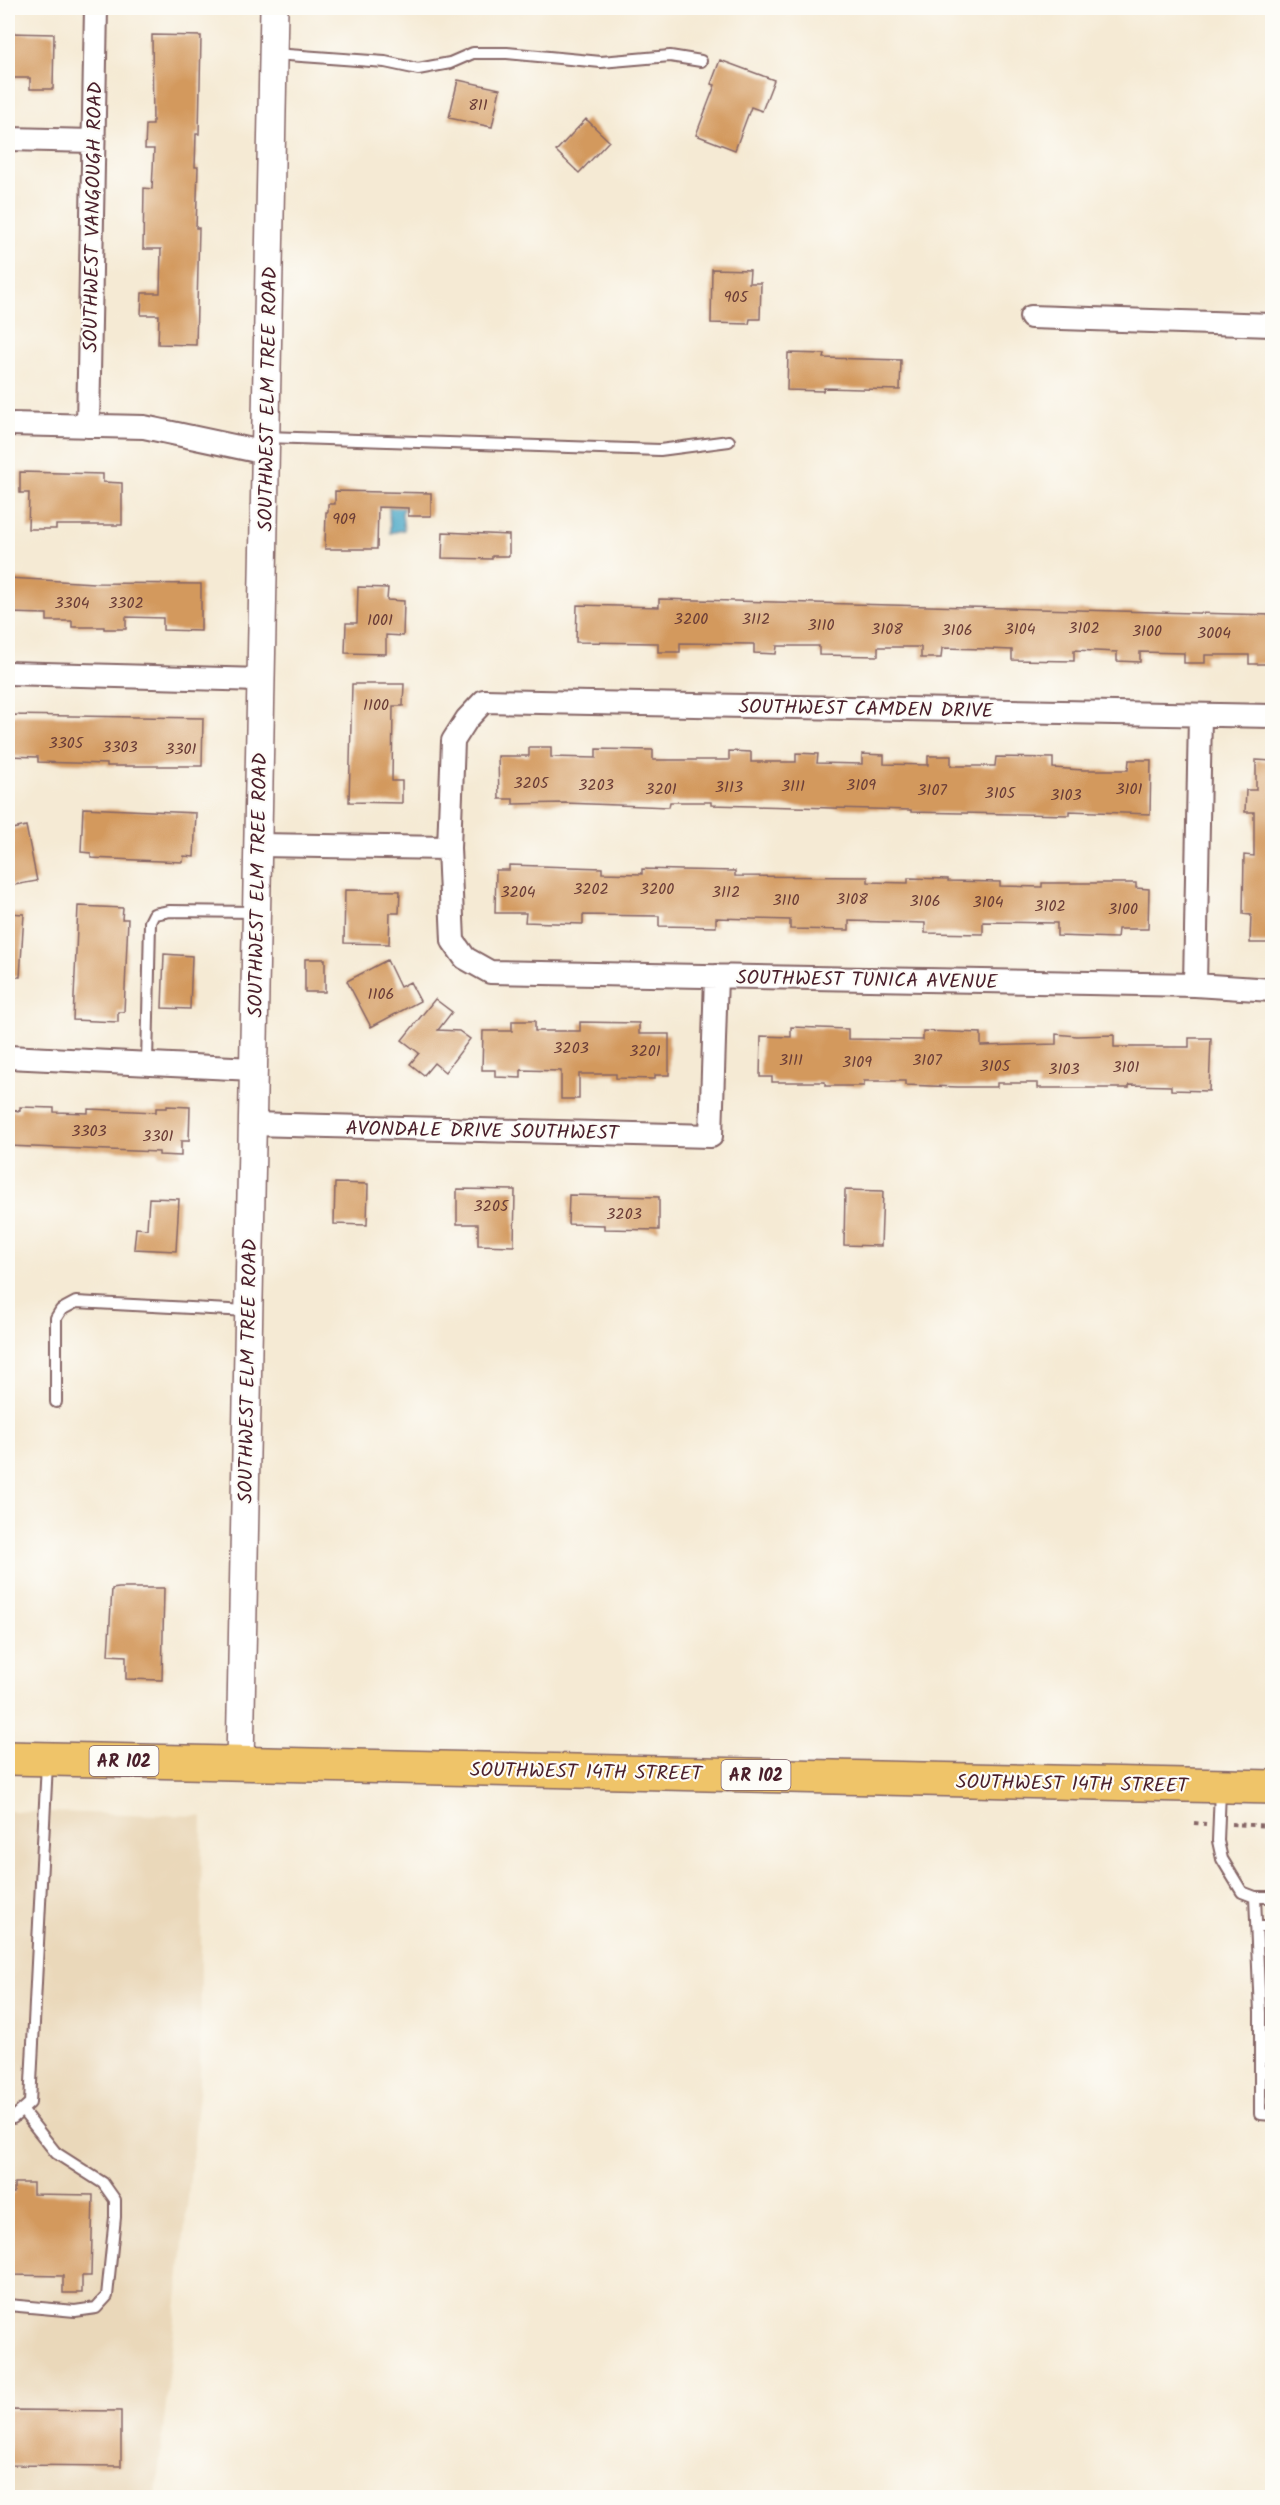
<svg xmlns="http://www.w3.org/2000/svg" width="1280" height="2505" font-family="Kalam,sans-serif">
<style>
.built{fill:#ead8ba}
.water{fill:#46a6c5;stroke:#486278;stroke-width:1.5}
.building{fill:#d3995d}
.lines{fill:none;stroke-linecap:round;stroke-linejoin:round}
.service-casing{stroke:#866666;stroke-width:14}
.minor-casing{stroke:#866666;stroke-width:26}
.tertiary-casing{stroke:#866666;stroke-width:30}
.primary-casing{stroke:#866666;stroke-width:36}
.path{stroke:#866666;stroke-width:4;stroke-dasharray:4.5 4.5;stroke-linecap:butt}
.service{stroke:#fff;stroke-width:10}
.minor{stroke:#fff;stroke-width:22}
.tertiary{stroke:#fff;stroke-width:27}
.primary{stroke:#efc469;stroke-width:33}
.labels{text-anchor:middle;stroke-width:4.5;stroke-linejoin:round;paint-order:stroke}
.number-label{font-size:16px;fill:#6c3e38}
.shield{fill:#fdfcf7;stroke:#806168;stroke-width:1.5}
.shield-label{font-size:18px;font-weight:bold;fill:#4a1f2b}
.street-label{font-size:20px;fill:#4a1f2b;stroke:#fdfcf7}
</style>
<rect width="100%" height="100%" fill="#fdfcf7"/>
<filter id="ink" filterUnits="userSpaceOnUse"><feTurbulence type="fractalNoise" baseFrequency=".0167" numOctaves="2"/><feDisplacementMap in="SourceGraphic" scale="12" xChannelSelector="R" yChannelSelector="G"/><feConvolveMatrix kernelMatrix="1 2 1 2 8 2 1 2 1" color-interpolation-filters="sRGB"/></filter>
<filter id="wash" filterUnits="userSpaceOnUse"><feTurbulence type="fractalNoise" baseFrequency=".008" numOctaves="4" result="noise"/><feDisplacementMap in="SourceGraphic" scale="24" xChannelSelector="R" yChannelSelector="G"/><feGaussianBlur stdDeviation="1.35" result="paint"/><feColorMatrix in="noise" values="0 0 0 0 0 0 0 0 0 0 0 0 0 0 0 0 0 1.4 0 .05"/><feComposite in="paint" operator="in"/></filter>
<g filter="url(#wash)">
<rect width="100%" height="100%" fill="#f5ead4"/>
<!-- built -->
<path class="built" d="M8 1811 202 1816 200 2085 156 2497 8 2495Z"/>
<!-- water -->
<path class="water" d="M404 505 402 514 404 530 390 533 389 506Z"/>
<g id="blocks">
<!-- building -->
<path class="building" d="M8 33 54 34 53 89H30V78H8Z
M152 35 201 36 199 134H196L195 167H198L196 228H199L196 345 158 344 159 315H141L142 293H160L161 249H143L144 188 152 189 154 149H145L146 125H153Z
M720 60 774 80 762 111 751 107 735 150 696 135 715 85 711 84Z
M458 80 500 89 492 127 449 118Z
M586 119 609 141 579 173 556 151Z
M712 269 750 270 749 283H761L760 319H750L749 324 711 323Z
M788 353 825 354 824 358 901 360 900 390 824 388 823 391 787 390Z
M20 472 103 474V482L122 483V525H56V529H28L29 493H20Z
M335 491 431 493V516H408V508L378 507 377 549H325L326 512H328V504H335Z
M443 532 509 535V556H492V559L442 558Z
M8 578 94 583 201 584V631L163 630V618L126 617V629H104V627H72V621H47V614L8 613Z
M358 587 388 588 387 600 404 601 403 636 386 635V654L345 653 346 623H357Z
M659 599 1272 615V649L1271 664H1249V655H1205V663H1184V653L1140 652V662L1117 661V652L1074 650V661L1012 660V650L988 649 942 648 941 658H921V647H878V656L819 655V646H777L776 654 754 653V644L680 643V652H658V643L576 642 577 605 659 607Z
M352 684H404L403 706H393L392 781H402V803L349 802Z
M8 715 203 718 202 766H107V764L38 762V757L8 756Z
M529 747H551V757L596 758V749L653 750V760H729V751L751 752V762H796V753L818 754 817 763 862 764V754L884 755V764L928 765V756H951V766H995L996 757 1053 758V768L1083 770H1128L1129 760H1151L1150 814 1069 811V815L911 812V810L711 805V802H670L669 807 565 803 513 804V799H499L498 756H529Z
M1256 760 1272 761V943H1250L1251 915 1243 914 1244 855 1254 856V812H1245L1246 790H1256Z
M83 808 196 813 194 857 184 856 183 862 91 858V853L81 852Z
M26 826 37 881 8 886V830Z
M509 865 602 868V873L642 874V869L681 870 735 871V876L868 877V882L908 883V878L948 879V881L1000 882V886L1042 887V883H1136V888L1149 889 1148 929H1118L1117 938 1057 936V923L983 922V934L925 933V923L849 921V930L790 929V920L716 918V927L659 926V916L583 915V924L525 922 526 913H495L496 870H509Z
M345 890 400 891 399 913H390L389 944 344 943Z
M78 906 123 908 122 919H128L124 1012H118V1022L73 1020Z
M8 913 24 914 20 977H8Z
M164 954 192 956 190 1009 162 1008Z
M305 959H325V992H305Z
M387 960 400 987 410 982 420 1001 371 1027 347 981Z
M435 999 452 1012 438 1030 459 1031 470 1039 445 1072 434 1063 424 1075 410 1064 419 1053 402 1040Z
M512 1021H535V1031H580V1022L639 1023V1034H669V1075H655V1079L616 1078V1074H579V1099H561V1071L521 1070V1078L495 1077V1070H482L483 1031H512Z
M791 1027 848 1029V1039L923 1040V1031L981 1033V1046L1056 1044V1034L1077 1036 1114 1035V1047H1189V1038H1211L1209 1091 1171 1090V1086L1129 1085V1088H1038V1083H997V1087H958L905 1085V1081H864V1086H825V1082H772V1077H760L761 1036 791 1037Z
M167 1106 190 1107 189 1141H181V1156L159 1155V1152L8 1146 10 1110 20 1111V1107L54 1108V1112L88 1113V1109L156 1112V1108H167Z
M335 1183 368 1184 367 1225 334 1224Z
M457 1189 515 1190 514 1246 478 1245V1224H457Z
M845 1190 883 1191 881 1246 844 1245Z
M569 1195 659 1197V1230L604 1229V1225L568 1224Z
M149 1198 179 1199 176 1251 134 1249 136 1228 147 1229Z
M119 1588H164L162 1680 126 1679V1656L108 1655 112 1589Z
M14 2183H33V2194L93 2195 91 2276H82V2293H63V2276L11 2275 12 2247H8V2193H14Z
M8 2410 121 2411V2466L8 2465Z"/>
</g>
</g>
<g filter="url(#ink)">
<use href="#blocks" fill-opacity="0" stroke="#866666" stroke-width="1.5"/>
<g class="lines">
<defs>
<path id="service" d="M274 54 385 62 418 69 450 63 473 53H507L601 62 670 56 701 61
M266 437 660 450 729 441
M147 1064 150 922 154 914 170 911 256 912
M56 1402V1318L61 1310 76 1302 248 1311
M1220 1790 1218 1841 1222 1859 1242 1892 1255 1897H1272
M1255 1897 1260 2013V2114L1272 2115
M1256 1926H1272
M8 2118H13L30 2103 47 1763
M8 2305 75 2311 96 2308 107 2296 115 2217V2200L103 2183 56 2153 22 2110"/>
<path id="minor" d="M8 139 93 141
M1031 317 1272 325
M8 424 144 427 266 453
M88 426 96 8
M8 673 261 680
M1272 716 484 701 467 719 453 741 449 848 453 941 465 958 490 972 1195 985 1272 990
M258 845 449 848
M1195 985 1200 715
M8 1057 253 1069
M252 1124 711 1136 716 976"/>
<path id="tertiary" d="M240 1763 274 8"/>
<path id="primary" d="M8 1758 1272 1787"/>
</defs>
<!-- service casing -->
<use href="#service" class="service-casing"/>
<!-- minor casing -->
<use href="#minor" class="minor-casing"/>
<!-- tertiary casing -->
<use href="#tertiary" class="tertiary-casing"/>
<!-- primary casing -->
<use href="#primary" class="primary-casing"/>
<!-- path -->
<path class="path" d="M1194 1823 1206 1824
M1231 1824 1272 1826"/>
<!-- service -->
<use href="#service" class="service"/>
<!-- minor -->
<use href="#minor" class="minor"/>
<!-- tertiary -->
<use href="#tertiary" class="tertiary"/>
<!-- primary -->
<use href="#primary" class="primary"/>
</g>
</g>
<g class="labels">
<!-- number labels -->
<g class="number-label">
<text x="478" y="110">811</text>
<text x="736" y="302">905</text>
<text x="344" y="524">909</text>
<text x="72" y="608">3304</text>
<text x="126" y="608">3302</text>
<text x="691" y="624">3200</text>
<text x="756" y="624">3112</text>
<text x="380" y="625">1001</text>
<text x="821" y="630">3110</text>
<text x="1084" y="633">3102</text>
<text x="887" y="634">3108</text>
<text x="1020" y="634">3104</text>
<text x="957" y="635">3106</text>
<text x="1147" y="636">3100</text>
<text x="1214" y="638">3004</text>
<text x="376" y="710">1100</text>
<text x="66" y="748">3305</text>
<text x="120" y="752">3303</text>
<text x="181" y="754">3301</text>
<text x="531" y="788">3205</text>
<text x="596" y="790">3203</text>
<text x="861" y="790">3109</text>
<text x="793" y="791">3111</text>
<text x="729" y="792">3113</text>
<text x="661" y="794">3201</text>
<text x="1129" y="794">3101</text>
<text x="932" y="795">3107</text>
<text x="1000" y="798">3105</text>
<text x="1066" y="800">3103</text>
<text x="591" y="894">3202</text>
<text x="657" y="894">3200</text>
<text x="518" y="897">3204</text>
<text x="726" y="897">3112</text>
<text x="852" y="904">3108</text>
<text x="786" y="905">3110</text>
<text x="925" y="906">3106</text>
<text x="988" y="907">3104</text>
<text x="1050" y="911">3102</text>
<text x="1123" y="914">3100</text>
<text x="381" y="999">1106</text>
<text x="571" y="1053">3203</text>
<text x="645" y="1056">3201</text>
<text x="791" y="1065">3111</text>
<text x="927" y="1065">3107</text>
<text x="857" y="1067">3109</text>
<text x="995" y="1071">3105</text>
<text x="1126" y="1072">3101</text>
<text x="1064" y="1074">3103</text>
<text x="89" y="1136">3303</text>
<text x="158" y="1141">3301</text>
<text x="491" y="1211">3205</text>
<text x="624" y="1219">3203</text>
</g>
<!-- shield labels -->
<g class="shield">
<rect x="89.5" y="1746" width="69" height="30" rx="4.5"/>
<rect x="721.5" y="1760" width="69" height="30" rx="4.5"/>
</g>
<g class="shield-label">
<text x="124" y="1767">AR 102</text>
<text x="756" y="1781">AR 102</text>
</g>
<!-- street labels -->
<g class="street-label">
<text transform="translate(92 217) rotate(-89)" y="7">SOUTHWEST VANGOUGH ROAD</text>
<text transform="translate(267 399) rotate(-89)" y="7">SOUTHWEST ELM TREE ROAD</text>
<text transform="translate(866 708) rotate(1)" y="7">SOUTHWEST CAMDEN DRIVE</text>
<text transform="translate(257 885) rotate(-89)" y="7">SOUTHWEST ELM TREE ROAD</text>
<text transform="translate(867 979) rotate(1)" y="7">SOUTHWEST TUNICA AVENUE</text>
<text transform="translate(482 1130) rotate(1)" y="7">AVONDALE DRIVE SOUTHWEST</text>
<text transform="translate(247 1371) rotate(-89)" y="7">SOUTHWEST ELM TREE ROAD</text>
<text transform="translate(586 1771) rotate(1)" y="7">SOUTHWEST 14TH STREET</text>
<text transform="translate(1072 1783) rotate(1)" y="7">SOUTHWEST 14TH STREET</text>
</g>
</g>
<!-- margin -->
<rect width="1280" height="2505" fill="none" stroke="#fdfcf7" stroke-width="30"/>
</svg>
